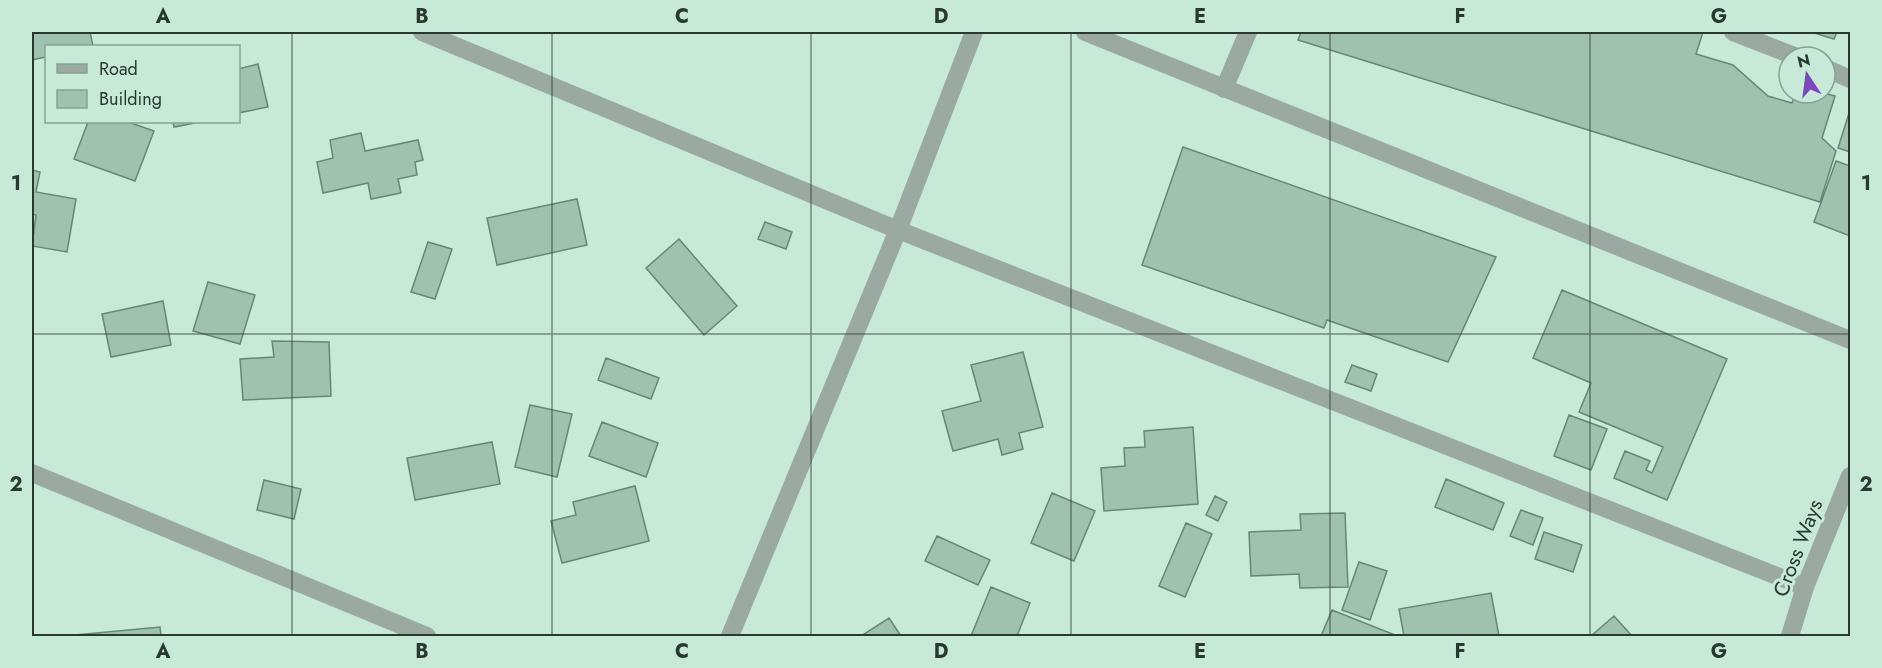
<svg xmlns="http://www.w3.org/2000/svg" width="1882" height="668" font-family="Jost,sans-serif">
<style>
.building{fill:#9ec1b0;stroke:#668778;stroke-width:1.5}
.lines{fill:none;stroke-linecap:round;stroke-linejoin:round}
.minor{stroke:#9aa9a1;stroke-width:18}
.grid{fill:none;stroke:#293831;stroke-width:1.5;stroke-opacity:0.55}
.labels{text-anchor:middle;stroke-width:6;stroke-linejoin:round;paint-order:stroke}
.street-label{font-size:21px;fill:#293831;stroke:#c6e9d8}
.neatline{fill:none;stroke:#293831;stroke-width:2}
.grid-label{font-size:20px;text-anchor:middle;font-weight:bold;fill:#293831}
</style>
<rect width="100%" height="100%" fill="#c6e9d8"/>
<!-- building -->
<path class="building" d="M32 32H90L93 46H46V57L32 60Z
M1301 32H1703L1696 54 1733 65 1768 96 1792 103 1795 93H1824L1835 96 1822 138 1836 151 1820 202 1298 40Z
M1811 32H1837L1834 39Z
M258 64 268 107 238 113V69Z
M1850 110V152L1838 148Z
M88 122H128L154 131 135 181 74 159Z
M173 122H200L174 127Z
M361 133 365 151 418 140 423 160 415 162 417 175 398 179 401 193 371 199 368 183 323 193 317 162 333 158 330 140Z
M1183 147 1496 257 1448 362 1327 320 1324 328 1142 265Z
M1836 161 1850 166V236L1814 222Z
M32 170 40 172 36 192 76 199 67 252 32 246 36 215 32 214Z
M577 199 587 245 497 265 487 218Z
M765 222 792 232 786 249 758 239Z
M679 239 737 306 704 335 646 268Z
M428 242 452 249 435 299 411 292Z
M208 282 255 295 240 344 193 331Z
M1562 290 1727 359 1667 500 1614 478 1625 451 1650 461 1646 470 1652 473 1663 447 1579 412 1591 383 1533 358Z
M163 301 171 345 111 357 102 314Z
M272 341 329 342 331 396 243 400 240 359 274 357Z
M1023 352 1043 427 1019 433 1023 449 1002 455 998 439 953 451 942 411 981 401 971 365Z
M606 358 659 378 651 399 598 380Z
M1352 365 1377 374 1371 391 1345 382Z
M530 405 572 414 557 477 515 467Z
M1569 415 1607 429 1591 470 1554 456Z
M602 422 658 443 646 477 589 456Z
M1193 427 1198 504 1104 511 1101 468 1125 466 1124 448 1145 447 1144 431Z
M492 442 500 484 415 500 407 458Z
M1446 479 1504 503 1493 530 1435 507Z
M264 480 301 489 294 519 257 510Z
M635 486 649 541 562 563 551 521 576 515 573 502Z
M1052 493 1095 511 1074 561 1031 543Z
M1215 496 1227 502 1218 521 1206 515Z
M1521 510 1543 518 1533 545 1510 536Z
M1345 513 1348 587 1300 588 1299 574 1251 576 1249 532 1301 530 1300 514Z
M1186 523 1212 534 1185 597 1159 586Z
M1544 532 1582 545 1573 572 1535 559Z
M937 536 990 560 978 585 925 561Z
M1359 562 1387 571 1370 620 1342 610Z
M991 587 1030 603 1017 636H971Z
M1491 593 1499 636H1404L1399 609Z
M1332 610 1395 635V636H1321Z
M1614 616 1632 636H1591Z
M889 618 901 636H861Z
M160 627 161 636H64Z"/>
<g class="lines">
<!-- minor -->
<path class="minor" d="M422 32 898 230 1805 587
M1085 32 1850 340
M1733 32 1797 57
M1825 68 1850 79
M1224 89 1248 32
M32 473 427 636
M730 636 898 230 974 32
M1790 636 1805 587 1850 476"/>
</g>
<!-- grid -->
<path class="grid" d="M292 32V636M552 32V636M811 32V636M1071 32V636M1330 32V636M1590 32V636M32 334H1850"/>
<g class="labels">
<!-- street labels -->
<g class="street-label">
<text transform="translate(1798 548) rotate(-69)" y="7">Cross Ways</text>
</g>
</g>
<!-- border -->
<rect width="1882" height="668" fill="none" stroke="#c6e9d8" stroke-width="66"/>
<!-- legend -->
<rect x="45" y="45" width="195" height="78" fill="#c6e9d8" stroke="#87a295" stroke-width="1.5"/>
<rect x="57" y="64" width="30" height="9" fill="#9aa9a1" stroke="#87a295" stroke-width="1.5"/>
<text x="99" y="75" font-size="18" fill="#293831">Road</text>
<rect x="57" y="90" width="30" height="18" fill="#9ec1b0" stroke="#87a295" stroke-width="1.5"/>
<text x="99" y="105" font-size="18" fill="#293831">Building</text>
<!-- north arrow -->
<g transform="translate(1807 75) rotate(347)"><circle r="28" fill="#c6e9d8" stroke="#87a295" stroke-width="1.5"/>
<path d="M0-4.5L10 22L0 15L-10 22Z" fill="#7c46bd"/>
<text y="-9" font-size="16" font-weight="bold" text-anchor="middle" fill="#293831">N</text>
</g>
<rect x="33" y="33" width="1816" height="602" class="neatline"/>
<g class="grid-label">
<text x="163" y="23">A</text>
<text x="422" y="23">B</text>
<text x="682" y="23">C</text>
<text x="941" y="23">D</text>
<text x="1200" y="23">E</text>
<text x="1460" y="23">F</text>
<text x="1719" y="23">G</text>
<text x="16" y="190">1</text>
<text x="1866" y="190">1</text>
<text x="16" y="491">2</text>
<text x="1866" y="491">2</text>
<text x="163" y="658">A</text>
<text x="422" y="658">B</text>
<text x="682" y="658">C</text>
<text x="941" y="658">D</text>
<text x="1200" y="658">E</text>
<text x="1460" y="658">F</text>
<text x="1719" y="658">G</text>
</g>
</svg>
